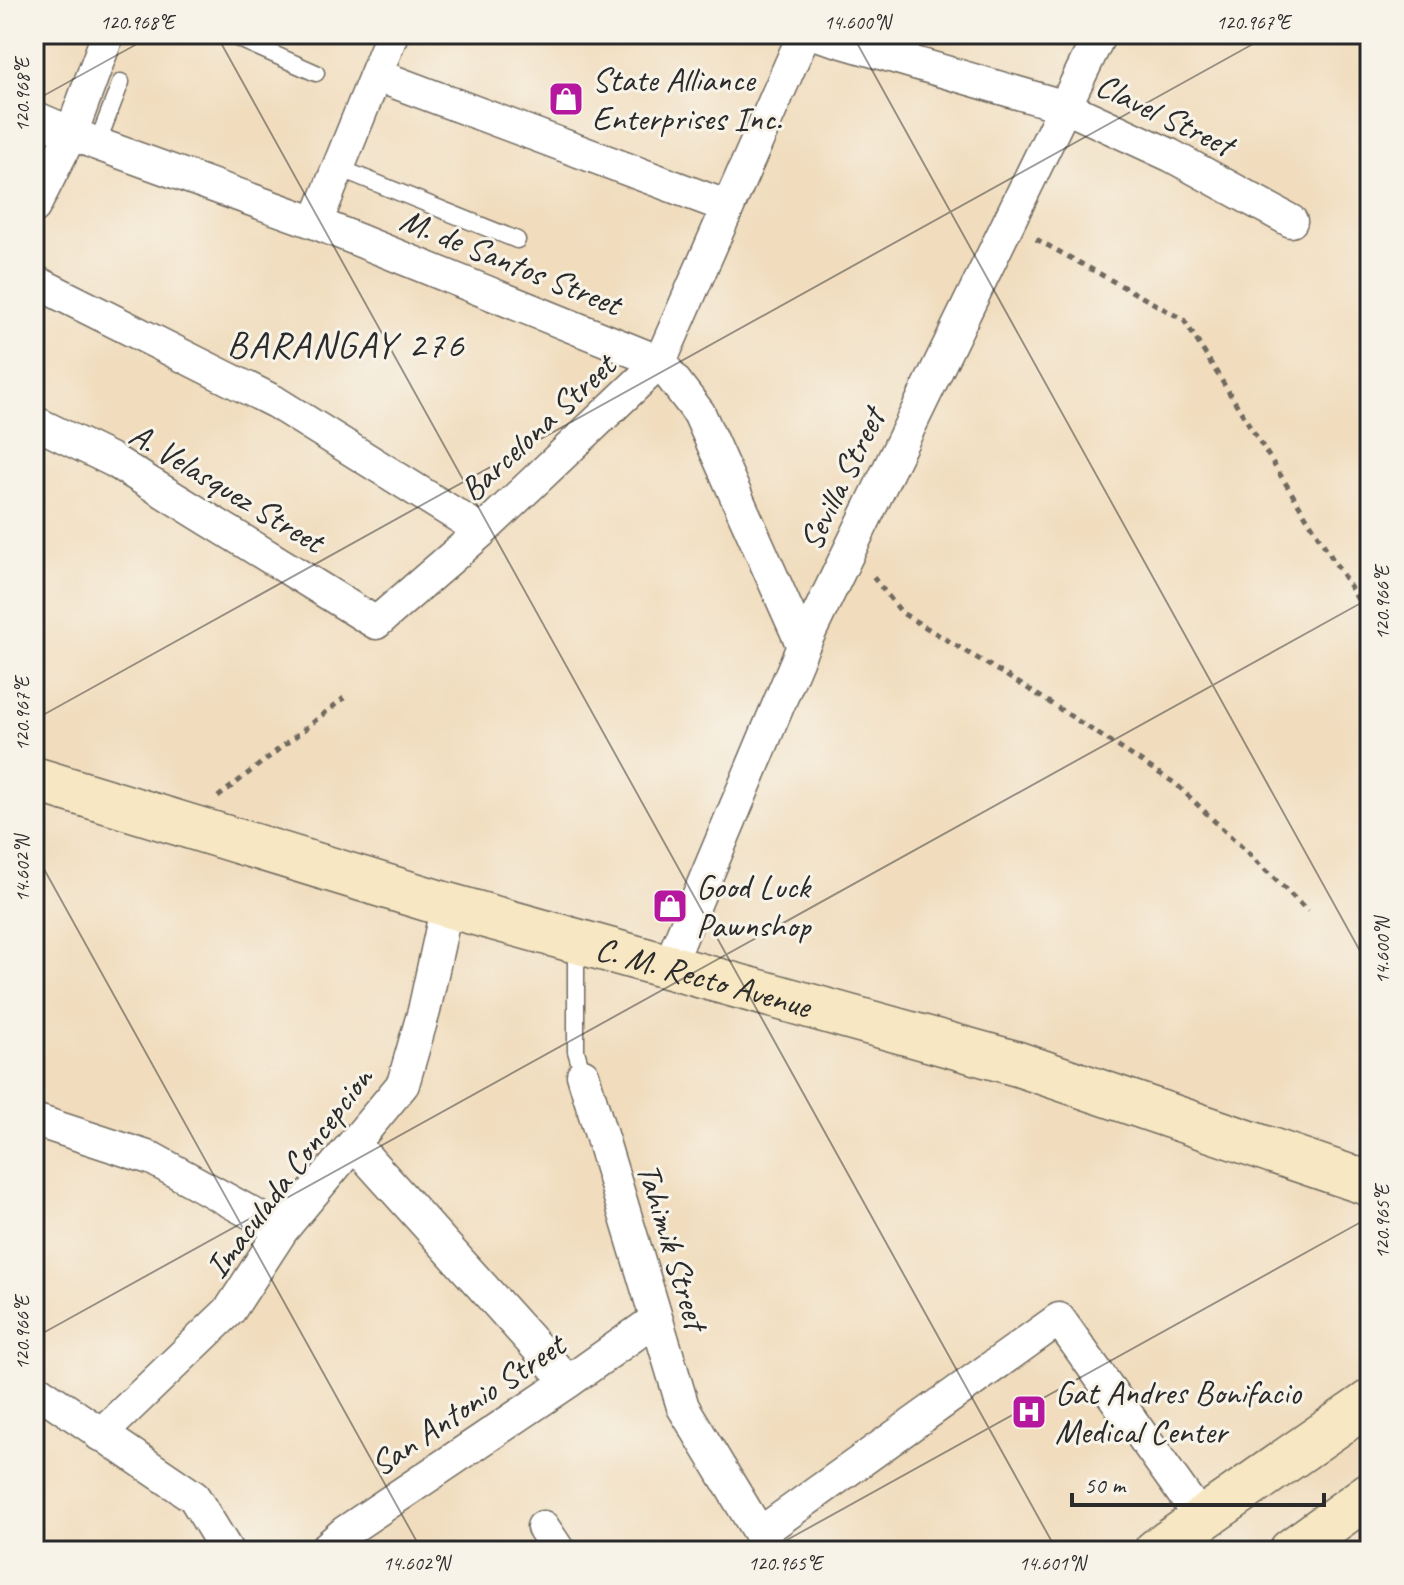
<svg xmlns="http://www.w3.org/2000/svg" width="1404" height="1585" font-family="Caveat,sans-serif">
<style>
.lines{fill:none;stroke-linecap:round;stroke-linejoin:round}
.lane-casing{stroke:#70695e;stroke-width:19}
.street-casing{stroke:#70695e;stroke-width:35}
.secondary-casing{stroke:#70695e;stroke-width:47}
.path{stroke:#70695e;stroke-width:5;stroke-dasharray:6 6;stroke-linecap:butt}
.lane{stroke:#fff;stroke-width:16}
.street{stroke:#fff;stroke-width:32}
.secondary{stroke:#f7e8c3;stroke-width:44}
.ticks{fill:none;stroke:#2b2b2b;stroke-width:2;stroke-opacity:0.45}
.labels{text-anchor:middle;stroke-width:6;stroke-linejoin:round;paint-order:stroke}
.poi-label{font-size:34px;fill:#2b2b2b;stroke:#f7f3e8;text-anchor:start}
.street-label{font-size:34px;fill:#2b2b2b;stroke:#f7f3e8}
.quarter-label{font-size:38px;letter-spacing:2px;fill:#2b2b2b;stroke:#f7f3e8}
.neatline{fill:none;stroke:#2b2b2b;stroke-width:3}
.ticks-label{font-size:20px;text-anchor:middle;fill:#2b2b2b}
</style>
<rect width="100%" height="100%" fill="#f7f3e8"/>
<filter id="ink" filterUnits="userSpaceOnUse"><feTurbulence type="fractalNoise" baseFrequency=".0125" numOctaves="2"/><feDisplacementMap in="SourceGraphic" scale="16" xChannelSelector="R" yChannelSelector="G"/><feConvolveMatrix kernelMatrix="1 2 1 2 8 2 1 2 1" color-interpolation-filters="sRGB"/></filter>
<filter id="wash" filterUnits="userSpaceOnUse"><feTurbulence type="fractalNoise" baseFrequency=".006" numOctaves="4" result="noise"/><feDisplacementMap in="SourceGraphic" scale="32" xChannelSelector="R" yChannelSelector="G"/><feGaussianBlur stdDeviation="1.8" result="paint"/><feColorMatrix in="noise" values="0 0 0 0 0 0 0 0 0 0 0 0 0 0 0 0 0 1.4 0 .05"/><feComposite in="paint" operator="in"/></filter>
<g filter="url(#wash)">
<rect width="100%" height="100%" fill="#f1ddbe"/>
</g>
<g filter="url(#ink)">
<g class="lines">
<defs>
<path id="lane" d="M228 34 316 73
M97 144 121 82
M339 168 517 240
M576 942V1051L583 1075"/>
<path id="street" d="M815 34 1066 107 1170 155 1291 221
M376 75 728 207
M34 117 97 144 316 223 660 362 699 413 803 646
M34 207 71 134 108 34
M316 223 392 34
M34 281 275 402 482 531
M34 422 114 461 376 623 482 531 660 362 804 34
M669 966 803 646 1100 34
M583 1075 683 1407 770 1551
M34 1120 153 1159 282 1230
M354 1144 568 1382
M34 1388 194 1497 227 1551
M100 1435 230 1310 282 1230 403 1084 424 1011 447 905
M543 1527 559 1551
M759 1534 1059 1319 1202 1520
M323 1551 345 1532 568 1382 655 1320"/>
<g id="secondary">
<path id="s1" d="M34 779 447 905 1018 1064 1370 1184"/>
<path d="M1156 1551 1370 1402"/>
<path d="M1291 1551 1370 1494"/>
</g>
</defs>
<!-- lane casing -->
<use href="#lane" class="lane-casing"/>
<!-- street casing -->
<use href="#street" class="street-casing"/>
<!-- secondary casing -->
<use href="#secondary" class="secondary-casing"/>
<!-- path -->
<path class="path" d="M1036 239 1184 320 1370 619
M873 577 902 613 1027 688 1176 784 1308 911
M218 797 344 698"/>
<!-- lane -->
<use href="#lane" class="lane"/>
<!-- street -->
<use href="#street" class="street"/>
<!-- secondary -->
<use href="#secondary" class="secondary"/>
</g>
</g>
<!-- ticks -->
<path class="ticks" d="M216 34 1057 1551M852 34 1370 969M34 101 155 34M34 720 1271 34M34 851 422 1551M34 1338 1370 598M767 1551 1370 1217"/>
<!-- icons -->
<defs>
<symbol id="shop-square" viewBox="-11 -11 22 22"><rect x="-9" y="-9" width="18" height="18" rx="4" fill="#b5179e" stroke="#f7f3e8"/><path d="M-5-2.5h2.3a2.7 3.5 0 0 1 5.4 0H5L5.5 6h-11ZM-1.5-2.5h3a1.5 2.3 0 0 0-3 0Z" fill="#fff"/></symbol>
<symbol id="hospital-square" viewBox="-11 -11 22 22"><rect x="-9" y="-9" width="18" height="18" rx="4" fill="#b5179e" stroke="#f7f3e8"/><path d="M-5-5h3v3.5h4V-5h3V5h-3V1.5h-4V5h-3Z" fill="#fff"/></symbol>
</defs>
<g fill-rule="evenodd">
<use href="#shop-square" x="546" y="79" width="40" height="40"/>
<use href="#shop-square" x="650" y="886" width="40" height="40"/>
<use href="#hospital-square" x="1009" y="1392" width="40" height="40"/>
</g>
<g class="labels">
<!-- poi labels -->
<g class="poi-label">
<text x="592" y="91">State Alliance<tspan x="592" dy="39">Enterprises Inc.</tspan></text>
<text x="696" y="898">Good Luck<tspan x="696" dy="39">Pawnshop</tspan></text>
<text x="1055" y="1404">Gat Andres Bonifacio<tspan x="1055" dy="39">Medical Center</tspan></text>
</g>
<!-- street labels -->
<g class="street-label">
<text transform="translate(1165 114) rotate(26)" y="12">Clavel Street</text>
<text transform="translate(511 261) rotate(22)" y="12">M. de Santos Street</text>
<text transform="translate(537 427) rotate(-43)" y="12">Barcelona Street</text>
<text transform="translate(841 479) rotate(-64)" y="12">Sevilla Street</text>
<text transform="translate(227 487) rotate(31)" y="12">A. Velasquez Street</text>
<text dy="12" stroke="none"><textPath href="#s1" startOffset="698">C. M. Recto Avenue</textPath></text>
<text transform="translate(288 1172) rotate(-53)" y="12">Imaculada Concepcion</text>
<text transform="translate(673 1246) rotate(73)" y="12">Tahimik Street</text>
<text transform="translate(467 1404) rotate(-34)" y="12">San Antonio Street</text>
</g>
<!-- quarter labels -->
<g class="quarter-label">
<text x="346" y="357">BARANGAY 276</text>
</g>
</g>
<!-- margin -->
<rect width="1404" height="1585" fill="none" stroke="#f7f3e8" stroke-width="88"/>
<!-- scale -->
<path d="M1072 1493v12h252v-12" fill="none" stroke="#2b2b2b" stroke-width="4"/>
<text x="1084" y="1493" font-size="24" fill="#2b2b2b" stroke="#f7f3e8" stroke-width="6" paint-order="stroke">50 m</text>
<rect x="44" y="44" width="1316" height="1497" class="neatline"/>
<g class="ticks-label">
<text x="137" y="29">120.968°E</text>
<text x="857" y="29">14.600°N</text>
<text x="1253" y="29">120.967°E</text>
<text transform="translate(22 95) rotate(-90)" y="7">120.968°E</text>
<text transform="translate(1382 603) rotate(-90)" y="7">120.966°E</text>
<text transform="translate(22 714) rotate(-90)" y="7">120.967°E</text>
<text transform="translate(22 869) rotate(-90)" y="7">14.602°N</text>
<text transform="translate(1382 951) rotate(-90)" y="7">14.600°N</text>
<text transform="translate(1382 1222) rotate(-90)" y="7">120.965°E</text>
<text transform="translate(22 1333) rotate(-90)" y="7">120.966°E</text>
<text x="416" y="1570">14.602°N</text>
<text x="785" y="1570">120.965°E</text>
<text x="1052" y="1570">14.601°N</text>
</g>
</svg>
